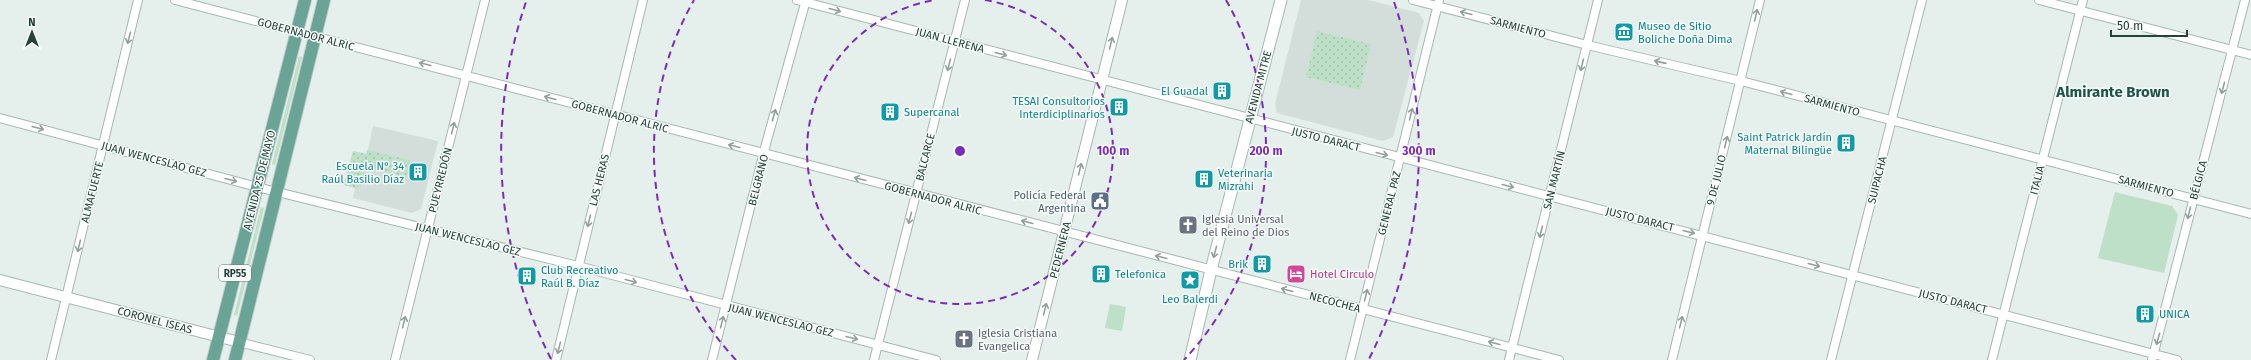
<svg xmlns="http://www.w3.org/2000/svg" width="2251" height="360" font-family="'Fira Sans',sans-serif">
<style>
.built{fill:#d3deda}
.green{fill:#bedfc8}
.park{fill:url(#park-dots)}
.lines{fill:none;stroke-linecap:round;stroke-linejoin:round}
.minor-casing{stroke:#a7b7b2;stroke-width:10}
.tertiary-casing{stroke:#a7b7b2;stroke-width:12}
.secondary-casing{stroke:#a3bab3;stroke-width:13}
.primary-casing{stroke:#c2cac8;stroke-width:14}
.minor{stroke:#fff;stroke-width:8}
.tertiary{stroke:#fff;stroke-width:10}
.secondary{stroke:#fff;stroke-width:11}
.primary{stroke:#6aa496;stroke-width:12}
.oneway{stroke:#92a09c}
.ring{fill:none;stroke:#7b2cbf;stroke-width:2;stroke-dasharray:7 5}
.labels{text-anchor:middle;stroke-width:3;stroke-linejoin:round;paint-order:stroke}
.shield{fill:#f6fbf8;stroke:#637973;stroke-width:1}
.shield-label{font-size:10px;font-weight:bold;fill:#24413a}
.culture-label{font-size:11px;fill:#0d838f;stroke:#f6fbf8;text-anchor:start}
.street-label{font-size:11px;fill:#24413a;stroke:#f6fbf8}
.service-label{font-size:11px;fill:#4e5e75;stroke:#f6fbf8;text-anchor:end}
.worship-label{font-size:11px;fill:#5b616d;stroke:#f6fbf8;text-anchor:start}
.hotel-label{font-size:11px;fill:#b23c85;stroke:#f6fbf8;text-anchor:start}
.district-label{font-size:15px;font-weight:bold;fill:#1f5448;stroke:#f6fbf8}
.centre{fill:#7b2cbf;stroke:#f6fbf8;stroke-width:2}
.ring-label{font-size:12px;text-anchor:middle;font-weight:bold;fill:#7b2cbf;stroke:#f6fbf8;stroke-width:3;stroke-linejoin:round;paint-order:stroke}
</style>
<defs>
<pattern id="park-dots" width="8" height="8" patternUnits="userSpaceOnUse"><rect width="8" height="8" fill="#bedfc8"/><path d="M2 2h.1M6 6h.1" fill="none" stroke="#a3c1ad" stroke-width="1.8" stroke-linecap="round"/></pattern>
</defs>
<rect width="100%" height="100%" fill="#e5efeb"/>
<!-- built -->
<path class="built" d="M1301 0H1368L1419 13 1424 21 1393 137 1383 141 1277 113 1275 104Z
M373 126 438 141 421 209 412 213 353 198 355 188 344 185 353 151 367 154Z"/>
<!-- green -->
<path class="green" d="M299 56 302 57 275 165 272 164Z
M2115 192 2172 206 2178 215 2164 273 2098 258Z
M261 207 264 208 237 316 234 315Z
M1110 304 1126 307 1122 331 1105 328Z"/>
<!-- park -->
<path class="park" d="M1317 31 1371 44 1360 90 1306 77Z
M367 150 410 160 406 177 366 167 362 185 355 188 344 185 353 151 366 154Z"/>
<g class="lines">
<defs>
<path id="minor" d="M175 0 1559 360
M797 0 2177 360
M1413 0 1587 45 1741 81 2251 214
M2039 0 2251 55
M0 118 257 187 578 266 936 360
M239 342 310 360
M51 360 138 0
M395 360 485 0
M556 360 643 0
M712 360 766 144 806 0
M874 360 965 0
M1350 360 1439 0
M1509 360 1598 0
M1672 360 1760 0
M1831 360 1922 0
M1992 360 2083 0
M2152 360 2245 0"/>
<path id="tertiary" d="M0 280 239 342
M1032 360 1122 0"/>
<path id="secondary" d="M1190 360 1211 270 1281 0"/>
<path id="primary" d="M213 360 305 0
M235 360 324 0"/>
</defs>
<!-- minor casing -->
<use href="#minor" class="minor-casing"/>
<!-- tertiary casing -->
<use href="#tertiary" class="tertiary-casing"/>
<!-- secondary casing -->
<use href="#secondary" class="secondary-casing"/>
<!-- primary casing -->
<use href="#primary" class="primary-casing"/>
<!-- minor -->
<use href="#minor" class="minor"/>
<!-- tertiary -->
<use href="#tertiary" class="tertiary"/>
<!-- secondary -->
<use href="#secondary" class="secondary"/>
<!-- primary -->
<use href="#primary" class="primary"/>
</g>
<!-- one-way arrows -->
<defs><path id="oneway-shaft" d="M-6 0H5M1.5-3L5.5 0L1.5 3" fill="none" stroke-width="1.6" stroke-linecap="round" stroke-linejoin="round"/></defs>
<g class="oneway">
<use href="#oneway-shaft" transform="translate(835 10) rotate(15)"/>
<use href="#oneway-shaft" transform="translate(1466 13) rotate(-166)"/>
<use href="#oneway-shaft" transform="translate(1756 15) rotate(-77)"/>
<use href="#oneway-shaft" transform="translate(129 38) rotate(104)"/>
<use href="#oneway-shaft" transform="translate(1111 43) rotate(-76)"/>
<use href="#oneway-shaft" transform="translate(1001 54) rotate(15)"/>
<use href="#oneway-shaft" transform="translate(1660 62) rotate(-167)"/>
<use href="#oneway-shaft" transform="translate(425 64) rotate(-166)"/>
<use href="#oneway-shaft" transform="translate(949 65) rotate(104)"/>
<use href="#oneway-shaft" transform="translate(1582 65) rotate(104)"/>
<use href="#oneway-shaft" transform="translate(2223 88) rotate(105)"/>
<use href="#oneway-shaft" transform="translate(1786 93) rotate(-165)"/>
<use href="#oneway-shaft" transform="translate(550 98) rotate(-165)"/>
<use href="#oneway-shaft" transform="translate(1411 114) rotate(-76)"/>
<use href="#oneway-shaft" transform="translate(774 115) rotate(-74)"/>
<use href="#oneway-shaft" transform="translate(38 128) rotate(15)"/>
<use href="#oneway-shaft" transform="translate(453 128) rotate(-76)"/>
<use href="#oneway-shaft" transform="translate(1726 142) rotate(-76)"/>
<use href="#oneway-shaft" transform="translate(734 146) rotate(-166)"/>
<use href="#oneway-shaft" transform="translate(1382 154) rotate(14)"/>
<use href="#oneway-shaft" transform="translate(1080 169) rotate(-76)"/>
<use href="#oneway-shaft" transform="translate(860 179) rotate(-165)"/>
<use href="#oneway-shaft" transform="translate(231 180) rotate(15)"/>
<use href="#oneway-shaft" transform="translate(1508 186) rotate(14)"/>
<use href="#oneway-shaft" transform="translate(2189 213) rotate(104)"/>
<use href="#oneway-shaft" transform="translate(910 218) rotate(104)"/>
<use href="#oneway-shaft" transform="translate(589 221) rotate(104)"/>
<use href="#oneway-shaft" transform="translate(1027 222) rotate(-166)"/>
<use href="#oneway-shaft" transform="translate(1541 232) rotate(104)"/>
<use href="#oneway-shaft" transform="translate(1689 232) rotate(14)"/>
<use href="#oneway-shaft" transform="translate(79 246) rotate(104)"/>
<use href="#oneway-shaft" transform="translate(1215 252) rotate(105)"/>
<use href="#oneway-shaft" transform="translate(1161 257) rotate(-166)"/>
<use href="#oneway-shaft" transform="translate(1814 265) rotate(15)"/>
<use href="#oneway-shaft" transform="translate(631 281) rotate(15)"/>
<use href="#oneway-shaft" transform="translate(1287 290) rotate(-165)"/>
<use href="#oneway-shaft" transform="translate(1366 295) rotate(-76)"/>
<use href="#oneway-shaft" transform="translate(1045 309) rotate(-76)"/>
<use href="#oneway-shaft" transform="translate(404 322) rotate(-76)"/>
<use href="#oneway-shaft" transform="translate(722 322) rotate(-76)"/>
<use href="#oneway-shaft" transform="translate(1681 322) rotate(-76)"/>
<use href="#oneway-shaft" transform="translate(852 338) rotate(14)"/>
<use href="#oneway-shaft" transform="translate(2158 339) rotate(106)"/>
<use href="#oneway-shaft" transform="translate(1494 343) rotate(-165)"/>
<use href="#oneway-shaft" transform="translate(559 348) rotate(104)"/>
</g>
<!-- distance rings -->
<g class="ring">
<path d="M985 0A153 153 0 1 1 935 0"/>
<path d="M736 360A306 306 0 0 1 694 0M1226 0A306 306 0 0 1 1184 360"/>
<path d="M551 359A459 459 0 0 1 526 2M1394 2A459 459 0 0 1 1369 359"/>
</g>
<!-- icons -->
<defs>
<symbol id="museum-square" viewBox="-11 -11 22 22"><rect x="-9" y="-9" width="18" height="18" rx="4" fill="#0f9aa8" stroke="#f6fbf8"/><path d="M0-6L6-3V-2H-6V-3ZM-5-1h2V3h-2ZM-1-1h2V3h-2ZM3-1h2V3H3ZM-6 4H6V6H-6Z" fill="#fff"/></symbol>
<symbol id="building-square" viewBox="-11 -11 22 22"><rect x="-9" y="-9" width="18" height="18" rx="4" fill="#0f9aa8" stroke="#f6fbf8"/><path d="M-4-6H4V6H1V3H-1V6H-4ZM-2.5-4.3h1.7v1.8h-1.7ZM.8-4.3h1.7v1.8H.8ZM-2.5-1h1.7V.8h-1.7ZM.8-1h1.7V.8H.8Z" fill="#fff"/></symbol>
<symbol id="civic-square" viewBox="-11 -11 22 22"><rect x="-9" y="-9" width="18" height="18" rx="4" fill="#5c6f8a" stroke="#f6fbf8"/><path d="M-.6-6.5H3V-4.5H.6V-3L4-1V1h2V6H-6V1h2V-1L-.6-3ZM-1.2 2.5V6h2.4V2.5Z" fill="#fff"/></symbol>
<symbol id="church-square" viewBox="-11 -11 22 22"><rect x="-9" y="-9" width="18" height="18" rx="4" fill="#6b7280" stroke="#f6fbf8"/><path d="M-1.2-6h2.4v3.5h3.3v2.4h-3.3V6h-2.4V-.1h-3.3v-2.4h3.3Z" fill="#fff"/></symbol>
<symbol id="hotel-square" viewBox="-11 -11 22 22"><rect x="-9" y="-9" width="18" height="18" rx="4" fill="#d1479c" stroke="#f6fbf8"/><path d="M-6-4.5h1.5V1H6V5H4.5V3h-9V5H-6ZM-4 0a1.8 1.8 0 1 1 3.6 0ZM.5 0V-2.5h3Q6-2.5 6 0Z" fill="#fff"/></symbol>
<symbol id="sight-square" viewBox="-11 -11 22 22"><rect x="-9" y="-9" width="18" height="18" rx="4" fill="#0f9aa8" stroke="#f6fbf8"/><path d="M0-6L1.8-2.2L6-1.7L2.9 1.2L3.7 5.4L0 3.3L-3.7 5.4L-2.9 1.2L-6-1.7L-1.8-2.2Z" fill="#fff"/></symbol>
</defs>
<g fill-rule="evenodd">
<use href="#museum-square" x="1613" y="21" width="22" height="22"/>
<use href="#building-square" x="1211" y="80" width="22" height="22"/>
<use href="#building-square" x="1108" y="96" width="22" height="22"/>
<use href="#building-square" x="879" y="101" width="22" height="22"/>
<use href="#building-square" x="1835" y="132" width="22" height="22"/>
<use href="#building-square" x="407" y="161" width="22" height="22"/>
<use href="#building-square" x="1193" y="168" width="22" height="22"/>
<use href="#civic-square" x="1089" y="190" width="22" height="22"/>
<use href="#church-square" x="1177" y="214" width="22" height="22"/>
<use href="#building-square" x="1251" y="253" width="22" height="22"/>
<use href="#building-square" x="1090" y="263" width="22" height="22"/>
<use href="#hotel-square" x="1285" y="263" width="22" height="22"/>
<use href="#building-square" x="516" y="265" width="22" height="22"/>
<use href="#sight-square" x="1179" y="269" width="22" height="22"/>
<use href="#building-square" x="2134" y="303" width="22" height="22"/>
<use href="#church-square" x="953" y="328" width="22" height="22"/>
</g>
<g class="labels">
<!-- shield labels -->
<rect class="shield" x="219" y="265" width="32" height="16" rx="3"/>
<g class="shield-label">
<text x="235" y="277">RP55</text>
</g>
<!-- culture labels -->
<g class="culture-label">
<text x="1638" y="30">Museo de Sitio<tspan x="1638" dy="13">Boliche Doña Dima</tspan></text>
<text x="1208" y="95" text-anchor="end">El Guadal</text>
<text x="1105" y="105" text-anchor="end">TESAI Consultorios<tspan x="1105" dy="13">Interdiciplinarios</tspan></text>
<text x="904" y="116">Supercanal</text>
<text x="1832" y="141" text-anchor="end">Saint Patrick Jardín<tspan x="1832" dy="13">Maternal Bilingüe</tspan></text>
<text x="404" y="170" text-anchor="end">Escuela N° 34<tspan x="404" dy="13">Raúl Basilio Díaz</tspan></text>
<text x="1218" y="177">Veterinaria<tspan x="1218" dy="13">Mizrahi</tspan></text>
<text x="1248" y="268" text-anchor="end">Brik</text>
<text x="541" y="274">Club Recreativo<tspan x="541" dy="13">Raúl B. Díaz</tspan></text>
<text x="1115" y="278">Telefonica</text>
<text x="1190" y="303" text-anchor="middle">Leo Balerdi</text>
<text x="2159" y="318">UNICA</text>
</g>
<!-- street labels -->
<g class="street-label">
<text transform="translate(1518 27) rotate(15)" y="4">SARMIENTO</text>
<text transform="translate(306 34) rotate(15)" y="4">GOBERNADOR ALRIC</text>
<text transform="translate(950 40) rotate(15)" y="4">JUAN LLERENA</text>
<text transform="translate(1258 87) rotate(-75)" y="4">AVENIDA MITRE</text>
<text transform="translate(1832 105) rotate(15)" y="4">SARMIENTO</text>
<text transform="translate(620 116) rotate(15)" y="4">GOBERNADOR ALRIC</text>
<text transform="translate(1326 139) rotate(14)" y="4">JUSTO DARACT</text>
<text transform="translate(925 157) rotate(-76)" y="4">BALCARCE</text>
<text transform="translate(154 159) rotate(15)" y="4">JUAN WENCESLAO GEZ</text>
<text transform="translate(259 180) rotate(-76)" y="4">AVENIDA 25 DE MAYO</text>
<text transform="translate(440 180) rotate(-76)" y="4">PUEYRREDÓN</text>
<text transform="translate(599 180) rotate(-76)" y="4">LAS HERAS</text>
<text transform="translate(758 180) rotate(-76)" y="4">BELGRANO</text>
<text transform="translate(1554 180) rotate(-76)" y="4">SAN MARTÍN</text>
<text transform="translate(1716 180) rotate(-76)" y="4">9 DE JULIO</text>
<text transform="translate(1877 180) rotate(-76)" y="4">SUIPACHA</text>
<text transform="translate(2037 180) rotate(-76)" y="4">ITALIA</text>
<text transform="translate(2198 180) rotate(-75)" y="4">BÉLGICA</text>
<text transform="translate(2146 186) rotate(15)" y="4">SARMIENTO</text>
<text transform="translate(92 192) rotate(-76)" y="4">ALMAFUERTE</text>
<text transform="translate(933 198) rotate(15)" y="4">GOBERNADOR ALRIC</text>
<text transform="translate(1389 203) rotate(-76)" y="4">GENERAL PAZ</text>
<text transform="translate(1640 219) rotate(14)" y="4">JUSTO DARACT</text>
<text transform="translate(468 239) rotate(14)" y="4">JUAN WENCESLAO GEZ</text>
<text transform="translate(1060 250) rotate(-76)" y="4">PEDERNERA</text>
<text transform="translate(1953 301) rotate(14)" y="4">JUSTO DARACT</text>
<text transform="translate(1335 302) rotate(15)" y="4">NECOCHEA</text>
<text transform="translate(155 320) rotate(15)" y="4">CORONEL ISEAS</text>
<text transform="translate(781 320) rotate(14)" y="4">JUAN WENCESLAO GEZ</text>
</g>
<!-- service labels -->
<g class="service-label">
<text x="1086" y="199">Policía Federal<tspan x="1086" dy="13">Argentina</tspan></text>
</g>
<!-- worship labels -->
<g class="worship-label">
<text x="1202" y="223">Iglesia Universal<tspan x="1202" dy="13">del Reino de Dios</tspan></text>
<text x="978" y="337">Iglesia Cristiana<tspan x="978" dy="13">Evangelica</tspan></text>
</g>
<!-- hotel labels -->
<g class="hotel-label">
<text x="1310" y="278">Hotel Circulo</text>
</g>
<!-- district labels -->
<g class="district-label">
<text x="2113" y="97">Almirante Brown</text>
</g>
</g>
<circle cx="960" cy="151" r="6" class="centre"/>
<g class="ring-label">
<text x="1113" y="155">100 m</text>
<text x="1266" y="155">200 m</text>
<text x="1419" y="155">300 m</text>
</g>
<!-- north arrow -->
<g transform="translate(32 32)" stroke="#f6fbf8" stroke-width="3" paint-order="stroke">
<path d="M0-3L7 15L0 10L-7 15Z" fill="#24413a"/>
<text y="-6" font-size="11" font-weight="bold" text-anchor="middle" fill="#24413a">N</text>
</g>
<!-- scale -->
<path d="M2111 30v6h76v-6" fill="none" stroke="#24413a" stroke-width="2"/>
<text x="2117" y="30" font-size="12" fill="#24413a" stroke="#f6fbf8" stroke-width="3" paint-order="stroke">50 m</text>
</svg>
